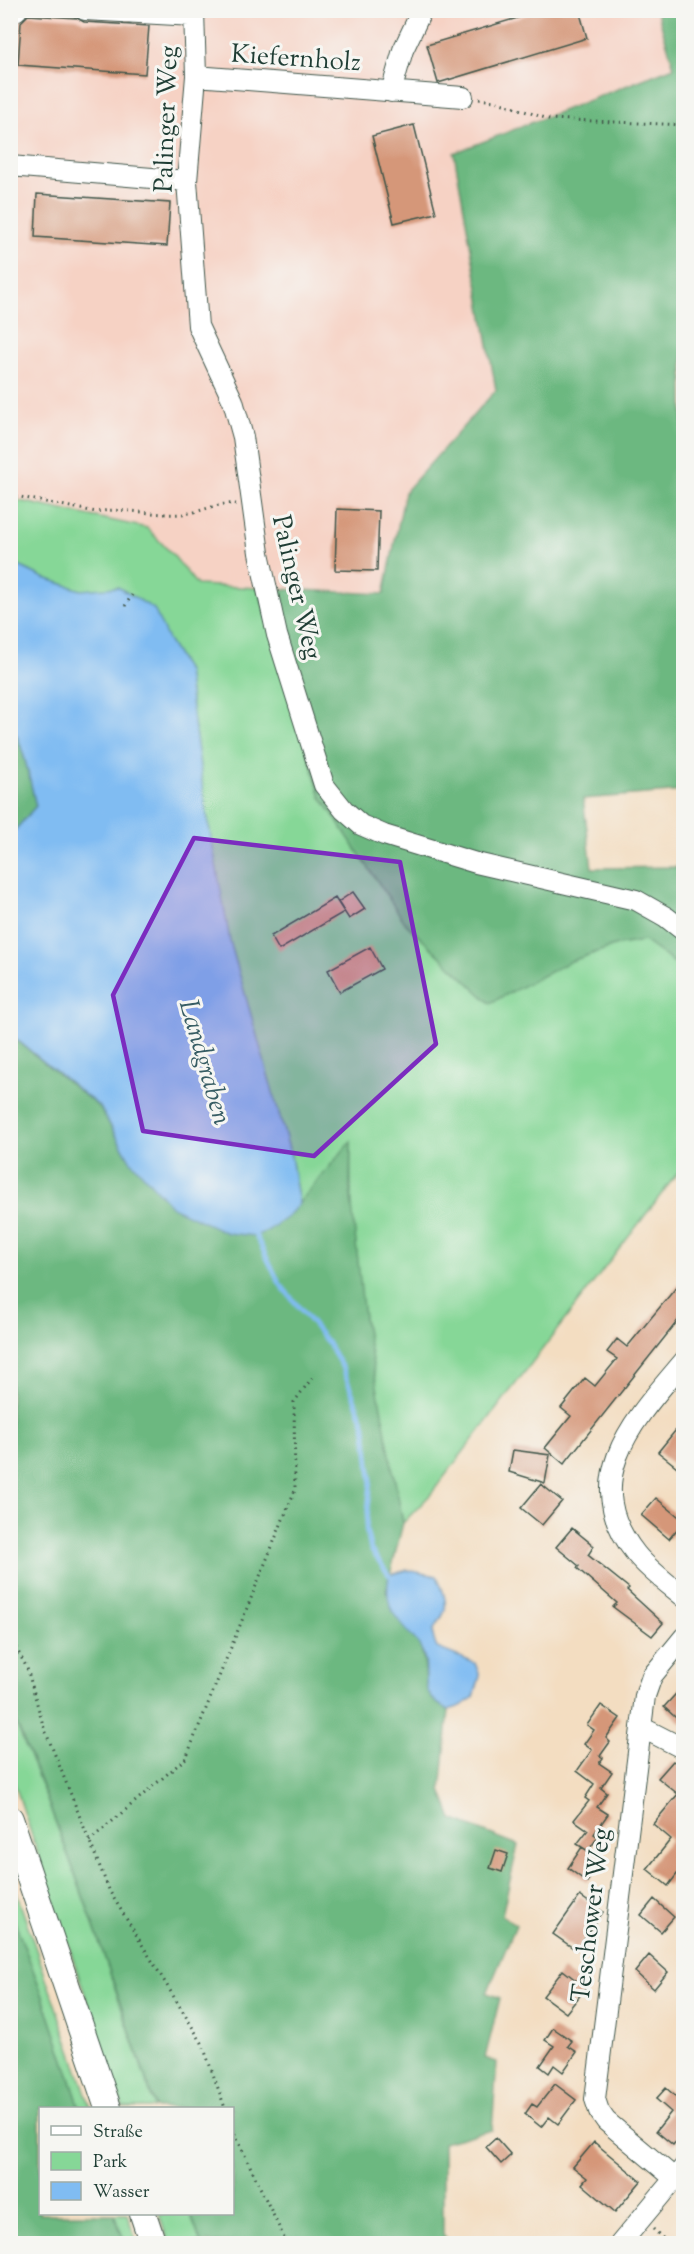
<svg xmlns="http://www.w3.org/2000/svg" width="694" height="2254" font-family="'Sorts Mill Goudy',serif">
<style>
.built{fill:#f6d2c4}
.green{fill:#86d797;stroke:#528a66;stroke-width:1.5}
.forest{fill:#6cb880;stroke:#467a5a;stroke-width:1.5}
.water{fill:#80bcf2;stroke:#507c93;stroke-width:1.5}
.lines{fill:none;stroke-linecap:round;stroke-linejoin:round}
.stream{stroke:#80bcf2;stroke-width:4.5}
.building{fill:#d59779}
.minor-casing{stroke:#3f5549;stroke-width:22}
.major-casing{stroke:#3f5549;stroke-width:28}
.path{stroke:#3f5549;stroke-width:3;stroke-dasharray:1.5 4.5;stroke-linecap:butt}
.minor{stroke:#fff;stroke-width:20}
.major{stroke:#fff;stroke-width:26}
.marked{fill:#7b2cbf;fill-opacity:0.2;stroke:#7b2cbf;stroke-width:4.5;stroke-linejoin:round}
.labels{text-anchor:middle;stroke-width:6;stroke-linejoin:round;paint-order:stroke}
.street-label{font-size:26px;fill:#1f3d34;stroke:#f6f6f2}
.water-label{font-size:27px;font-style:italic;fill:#375d64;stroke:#f6f6f2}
</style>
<rect width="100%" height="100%" fill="#f6f6f2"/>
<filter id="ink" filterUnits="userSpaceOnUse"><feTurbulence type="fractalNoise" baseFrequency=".0167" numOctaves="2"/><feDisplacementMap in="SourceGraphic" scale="12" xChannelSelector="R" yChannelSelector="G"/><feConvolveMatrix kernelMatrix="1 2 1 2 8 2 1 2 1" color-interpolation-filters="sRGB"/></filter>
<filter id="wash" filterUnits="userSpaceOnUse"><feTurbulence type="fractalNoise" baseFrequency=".008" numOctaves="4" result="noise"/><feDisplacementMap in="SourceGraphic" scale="24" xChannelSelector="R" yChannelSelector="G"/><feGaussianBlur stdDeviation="1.35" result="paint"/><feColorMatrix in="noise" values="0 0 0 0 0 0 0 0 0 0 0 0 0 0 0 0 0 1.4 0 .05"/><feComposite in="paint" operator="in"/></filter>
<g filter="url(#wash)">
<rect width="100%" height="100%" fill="#f3ddc1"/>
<!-- built -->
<path class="built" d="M10 11H657L674 67 454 153 496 390 405 492 384 595 197 586 173 555 146 528 11 499Z"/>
<!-- green -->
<path class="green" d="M11 499 147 528 173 555 197 585 258 588 571 961 617 945 644 941 683 969V1166L431 1494 403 1523C379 1398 347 1270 351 1142L299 1204 291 1156 230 941 205 804 187 671 169 642 81 590 44 578 11 562Z
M10 1710C66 1840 111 1974 155 2108H123L11 1773Z
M10 1874 91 2108H80L41 1991 11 1912Z
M114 2214H127L137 2243H125Z
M159 2214H190L201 2243H169Z"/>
<!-- forest -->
<path class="forest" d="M657 11H683V791L583 799 592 868 683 867V969L644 941 617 945 571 961 490 1003 406 924 321 797 258 588 384 594 405 492 496 390 454 153 674 67Z
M10 727C22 736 32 790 36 806L16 829 11 831Z
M10 1035 100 1108 130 1160 287 1217 351 1141 350 1187 364 1318 403 1523 386 1591C397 1609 412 1628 420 1647 433 1675 413 1694 449 1710L441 1790 452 1819 518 1845 502 1915 516 1925 487 1993 500 1998 485 2058 497 2062 492 2130 443 2143V2235L449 2243H201L191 2214H232V2108H156C111 1974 66 1840 11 1710Z
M11 1912 41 1991 80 2108H40V2214H114L125 2243H11Z"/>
<!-- water -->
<path class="water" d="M11 562 44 578 81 590 118 587 154 609 169 642 187 671 205 804 230 941 291 1156 299 1204 287 1217 267 1231 255 1236 227 1233 172 1207 130 1160 100 1107 11 1035V831L16 829 36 806C32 790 22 736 11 727Z
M407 1570 437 1576C441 1586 447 1598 445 1609 441 1627 426 1624 437 1648L475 1663 480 1676 474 1697 461 1706 449 1710C412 1693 434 1675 421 1648 418 1642 413 1638 409 1633 392 1614 384 1602 389 1575Z"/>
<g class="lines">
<!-- stream -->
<path class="stream" d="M253 1230 280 1284 328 1343 343 1369 365 1426 371 1480 366 1529 371 1550 389 1575"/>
</g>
<g id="blocks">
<!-- building -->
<path class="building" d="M544 10H579L587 38 438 83 427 45Z
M28 15 77 18 84 22 149 26 145 74 18 65 21 22Z
M414 125 436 213 394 223 372 136Z
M37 194 170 203 167 246 35 237Z
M337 509 379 511 377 571 335 570Z
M353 892 365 909 349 919 338 902Z
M335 898 344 912 279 950 271 936Z
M370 947 382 969 340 992 328 970Z
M684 1278V1313L564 1464 545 1448 571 1416 561 1408 585 1378 595 1386 617 1359 607 1352 617 1339 627 1347Z
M684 1420V1459L677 1467 658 1452Z
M513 1450 550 1455 545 1483 509 1472Z
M541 1484 562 1501 542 1525 521 1508Z
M656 1498 684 1521 669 1539 641 1515Z
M572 1528 594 1546 588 1555 629 1588 627 1590 663 1623 652 1636 613 1607 617 1603 577 1568 579 1566 556 1547Z
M684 1685V1725L664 1707Z
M601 1705 620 1718 606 1738 610 1742 600 1756 599 1755 603 1758 599 1763 612 1772 601 1788 607 1793 597 1807 608 1814 594 1834 598 1837 588 1851 577 1844 588 1830 574 1820 589 1801 585 1798 594 1784 577 1771 592 1750 584 1744 594 1730 587 1725Z
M673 1761 684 1769V1865L668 1886 647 1869 671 1839 653 1824 678 1794 658 1778Z
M582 1847 602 1861 587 1882 568 1868Z
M496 1850 508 1854 502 1872 490 1868Z
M580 1896 603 1912 576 1950 553 1934Z
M654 1899 674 1917 661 1932 641 1915Z
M649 1955 668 1972 654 1989 635 1972Z
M563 1970 586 1988 566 2013 543 1996Z
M553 2028 572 2041 568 2046 577 2052 563 2072 554 2065 549 2073 540 2066 554 2046 545 2040Z
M555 2084 576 2100 558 2124 549 2117 541 2127 525 2114 532 2104 537 2107Z
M666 2088 681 2101 684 2098V2132L673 2145 656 2131 671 2112 656 2099Z
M496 2138 511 2155 501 2164 486 2147Z
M594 2142 641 2181 615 2212 582 2184 587 2178 573 2167Z"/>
</g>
</g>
<g filter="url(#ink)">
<use href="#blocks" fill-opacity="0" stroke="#3f5549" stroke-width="1.5"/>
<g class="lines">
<defs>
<path id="minor" d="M85 10 194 16
M194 10 196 76 187 181 198 326 233 401 243 437 259 553 277 635 324 785 344 810 361 825 384 835 476 863 636 900 666 917 684 931
M10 14 17 10
M196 76 463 97
M391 92 403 50 422 10
M10 166 187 181
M684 1361C636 1418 576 1479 636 1554 649 1570 668 1584 684 1597
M641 1727 684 1749
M674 2178 606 2121 599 2111 595 2099 645 1696 652 1676 684 1637
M620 2244 684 2167"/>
<path id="major" d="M10 1819 108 2108
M143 2214 153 2244"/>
</defs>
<!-- minor casing -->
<use href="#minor" class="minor-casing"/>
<!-- major casing -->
<use href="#major" class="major-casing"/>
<!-- path -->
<path class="path" d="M479 99 495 101 548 119 684 125
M10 495 96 512C126 506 159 518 190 513 206 510 220 502 236 504
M125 606 132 595
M10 1637 27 1668 43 1725 110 1892 202 2043 225 2108
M89 1841 186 1758 295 1490 294 1402 312 1378
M232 2128 287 2244
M653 2229 669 2244"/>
<!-- minor -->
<use href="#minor" class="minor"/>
<!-- major -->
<use href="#major" class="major"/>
</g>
</g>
<!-- marked area -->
<path class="marked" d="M194 838 400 862 436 1044 314 1156 143 1131 113 995Z"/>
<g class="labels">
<!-- street labels -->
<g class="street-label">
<text transform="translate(296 57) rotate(4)" y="9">Kiefernholz</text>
<text transform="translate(165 119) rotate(-88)" y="9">Palinger Weg</text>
<text transform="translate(298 587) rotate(77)" y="9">Palinger Weg</text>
<text transform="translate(590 1915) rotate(-83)" y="9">Teschower Weg</text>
</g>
<!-- water labels -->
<g class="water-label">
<text transform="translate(206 1062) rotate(74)" y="9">Landgraben</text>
</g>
</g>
<!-- margin -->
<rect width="694" height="2254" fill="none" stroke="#f6f6f2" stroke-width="36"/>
<!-- legend -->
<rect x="39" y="2107" width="195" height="108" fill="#f6f6f2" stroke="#a0aca6" stroke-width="1.5"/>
<rect x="51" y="2126" width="30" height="9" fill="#ffffff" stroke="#a0aca6" stroke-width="1.5"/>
<text x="93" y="2137" font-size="18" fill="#1f3d34">Straße</text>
<rect x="51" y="2152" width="30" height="18" fill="#86d797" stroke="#a0aca6" stroke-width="1.5"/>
<text x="93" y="2167" font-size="18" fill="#1f3d34">Park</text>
<rect x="51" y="2182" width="30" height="18" fill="#80bcf2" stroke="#a0aca6" stroke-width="1.5"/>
<text x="93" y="2197" font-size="18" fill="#1f3d34">Wasser</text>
</svg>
